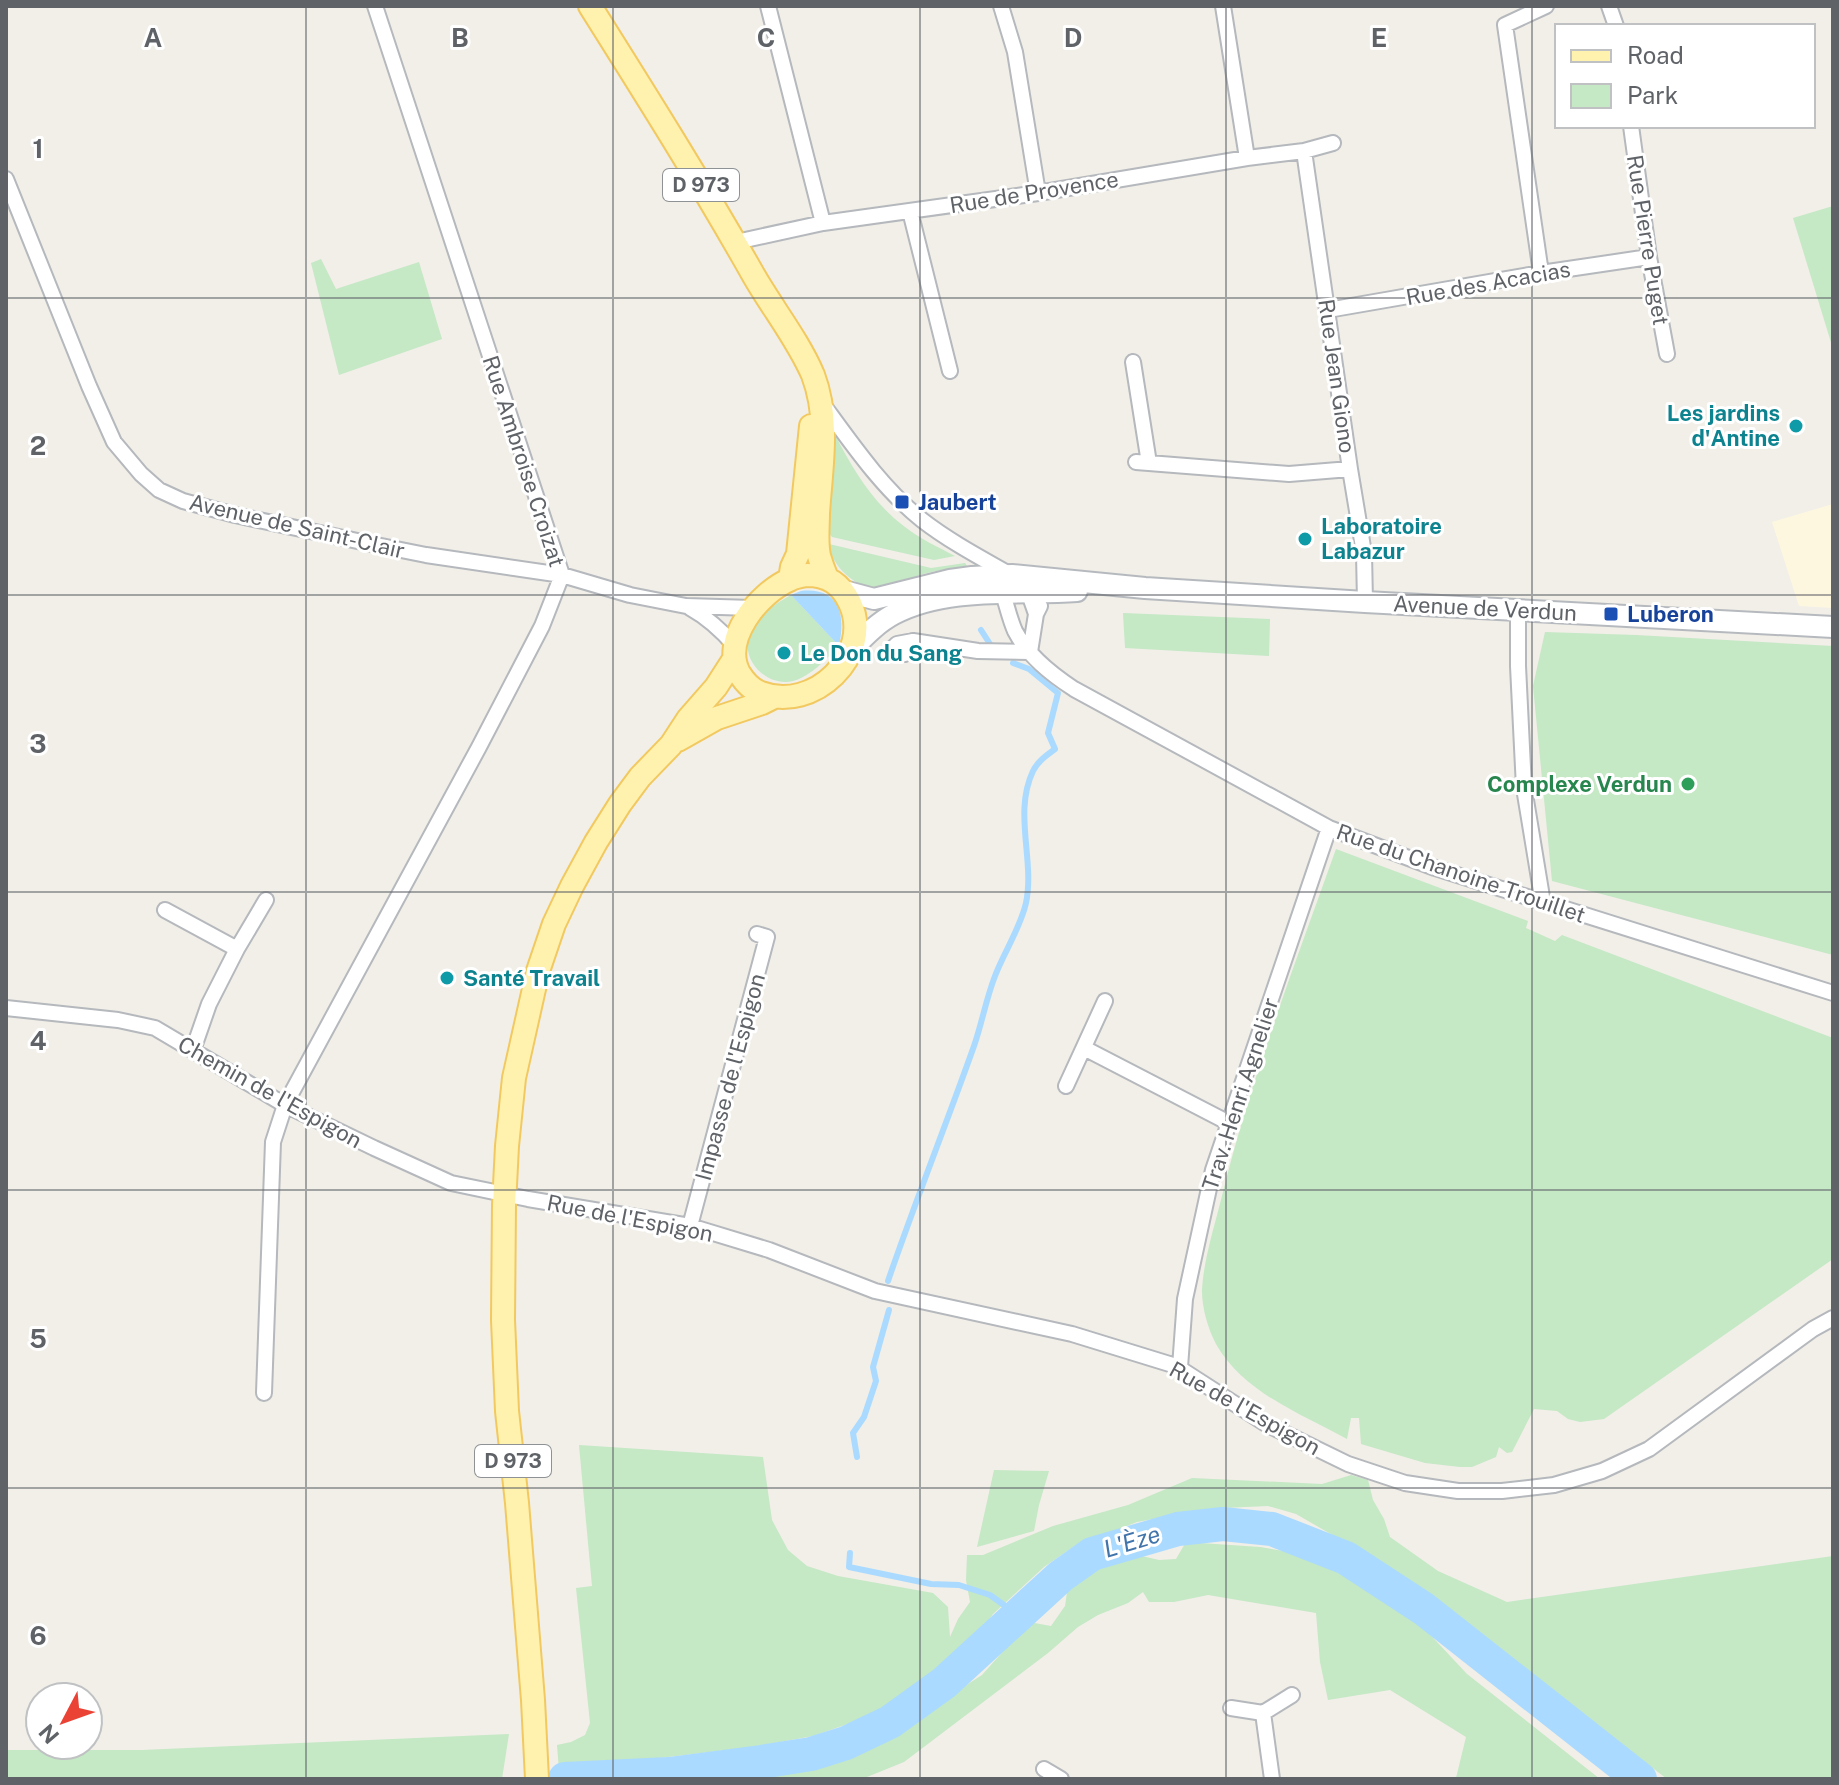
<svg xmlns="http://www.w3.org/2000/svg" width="1839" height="1785" font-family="'Public Sans',sans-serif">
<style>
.commercial{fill:#fef7e0}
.green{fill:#c5e8c5}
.water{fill:#aadaff}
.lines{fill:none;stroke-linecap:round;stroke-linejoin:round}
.stream{stroke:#aadaff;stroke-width:6}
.river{stroke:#aadaff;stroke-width:34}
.minor-casing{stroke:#b5b8bc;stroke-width:18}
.secondary-casing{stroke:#b6babf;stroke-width:24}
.primary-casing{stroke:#f2c960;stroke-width:26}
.minor{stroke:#fff;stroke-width:14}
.secondary{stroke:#fff;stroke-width:20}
.primary{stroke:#fff2af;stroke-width:22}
.grid{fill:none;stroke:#5f6368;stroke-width:2;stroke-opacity:0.55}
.culture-dot{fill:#0f9aa8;stroke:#fff;stroke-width:3}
.transit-dot{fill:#1a4fb4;stroke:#fff;stroke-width:3}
.leisure-dot{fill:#2e9e5b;stroke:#fff;stroke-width:3}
.labels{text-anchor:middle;stroke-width:6;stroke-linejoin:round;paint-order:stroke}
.shield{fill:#fff;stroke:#8f9295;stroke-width:2}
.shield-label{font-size:20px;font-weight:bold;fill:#5f6368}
.street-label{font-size:22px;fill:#5f6368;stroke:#fff}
.culture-label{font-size:22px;font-weight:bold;fill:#0d838f;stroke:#fff;text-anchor:start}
.transit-label{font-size:22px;font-weight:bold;fill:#164399;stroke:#fff;text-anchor:start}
.leisure-label{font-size:22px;font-weight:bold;fill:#27864d;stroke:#fff;text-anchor:end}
.water-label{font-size:24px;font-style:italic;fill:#4174aa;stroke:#fff}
.grid-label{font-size:26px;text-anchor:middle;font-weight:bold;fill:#5f6368;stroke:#fff;stroke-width:6;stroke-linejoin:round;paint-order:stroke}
</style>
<rect width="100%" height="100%" fill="#f1efe8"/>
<!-- commercial -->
<path class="commercial" d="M1833 504V608L1799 606 1772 522Z"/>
<!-- green -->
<path class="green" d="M1833 206V349L1793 218Z
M321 259 336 289 419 262 442 339 339 375 311 263Z
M834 436 836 437C854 471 874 504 905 527 920 539 938 547 955 556L934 560 832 537 827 531Z
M829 544 931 568 965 563 967 566C952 569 937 570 923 574 908 579 891 588 875 588 855 588 830 564 829 544Z
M791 595 839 646C828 657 816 671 801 678 773 693 738 663 750 633 757 616 776 603 791 595Z
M1123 613 1270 619 1269 656 1125 648Z
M1545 632 1636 635 1833 646V955L1552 881 1533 686Z
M1336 849 1528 921 1526 928 1555 941 1562 935 1833 1038V1259L1604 1419 1580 1422 1568 1419 1557 1411 1534 1409 1512 1452 1507 1453 1499 1447 1496 1457 1472 1467H1460L1425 1463 1361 1444 1359 1418H1351L1347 1439C1301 1414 1243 1392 1216 1344 1208 1329 1202 1308 1202 1291 1203 1262 1215 1224 1222 1196 1251 1078 1295 964 1336 849Z
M579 1445 763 1457 772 1520 788 1550 807 1566 838 1576 933 1593 948 1607 950 1637 958 1619 970 1602 966 1580 967 1555H983L1053 1526 1128 1505 1192 1478 1322 1484 1351 1475 1368 1480 1373 1500 1384 1519 1390 1537 1438 1571 1507 1602 1833 1556V1779H1667L1393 1570 1296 1514 1268 1506 1223 1508 1179 1514 1137 1522 1073 1547 1044 1567 993 1614 957 1663 945 1676 921 1694 876 1714 813 1736 752 1747 559 1770 557 1745 571 1742 585 1735 590 1723 576 1588 592 1586Z
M994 1470 1049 1471 1039 1505 1034 1531 977 1547Z
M1186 1542 1260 1547 1300 1554 1349 1572 1423 1627 1467 1674 1600 1779 1456 1778 1466 1737 1390 1690 1328 1700 1320 1662 1316 1613 1208 1595 1174 1602H1149L1143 1592 1128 1603 1098 1615 1078 1627 1048 1653 904 1762 862 1779H680L764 1772 833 1759 904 1725 982 1675 1029 1622 1051 1626 1065 1606 1068 1586 1095 1562 1133 1554 1159 1560 1176 1559Z
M509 1734 502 1779H6V1750H142Z"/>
<!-- water -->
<path class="water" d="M801 591C839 587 846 614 839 646L791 595Z"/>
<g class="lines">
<!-- stream -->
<path class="stream" d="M981 630 990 644
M888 1281C915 1202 946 1125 974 1046 982 1023 986 999 995 976 1004 952 1020 929 1026 903 1035 860 1013 813 1033 771 1038 761 1047 755 1055 749L1048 733 1058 693 1029 669 1013 663
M857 1457 853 1433 864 1417 876 1381 873 1367 889 1310
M850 1553 849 1567 931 1584 959 1585 990 1595 1018 1615"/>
<!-- river -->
<path class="river" d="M565 1779 669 1774 761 1762 811 1754 846 1743 890 1722 944 1683 1061 1576 1092 1554 1178 1529 1223 1524 1272 1529 1346 1558 1424 1609 1640 1779"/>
<defs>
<path id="minor" d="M768 6 823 223
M1001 6 1015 52 1038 193
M1223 6 1247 158
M1609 6 1616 26
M1631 126 1649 257 1667 354
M1304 151 1350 469 1364 553 1365 602
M6 179 89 386 114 442 141 474 159 490 183 501 235 515 381 546 426 555 562 575 630 595 686 606 753 608
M910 211 950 371
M736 242 823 223 1038 193 1247 158 1304 151 1333 143
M1541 273 1505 25 1546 6
M1328 310 1541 273 1649 257
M1133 362 1149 463
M822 403C852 444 882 488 922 520 949 541 981 558 1011 575
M1136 462 1289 474 1350 469
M1023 591 1029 594 1036 614
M1003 594C1007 606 1010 620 1015 631 1028 656 1051 674 1074 689L1329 828 1435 868 1833 993
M690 608C708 618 722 631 735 646
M1518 609V666L1524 788 1543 903
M894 647 897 644 913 641
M1030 652 1036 614 1040 606
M905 654 913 641 978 651 1030 652
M165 910 237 949
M6 1008 118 1020 155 1028 285 1105 374 1148 451 1183 528 1199 690 1226 769 1250 875 1291 1072 1334 1176 1366 1266 1424 1348 1464 1405 1483 1458 1491H1502L1554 1485 1602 1471 1649 1449 1813 1329 1833 1318
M1084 1048 1229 1123
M193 1050 209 1004 237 949 266 900
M1066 1086 1105 1001
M690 1226 767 937 757 934
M1180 1367 1185 1299 1213 1170 1329 828
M264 1393 273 1142 285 1105 479 747 542 626 562 575 375 6
M1231 1708 1263 1713 1292 1695
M1263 1713 1272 1779
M1044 1769 1061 1779"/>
<path id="secondary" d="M844 591 874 599 950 580 972 577 1012 575 1145 588 1365 602 1833 627
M851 650C864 637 877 623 894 614 947 586 1018 595 1077 591"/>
<path id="primary" d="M590 6C646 95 702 184 754 276 773 309 798 340 813 375 830 420 821 467 818 513 818 527 816 542 819 556 821 563 824 571 827 578
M807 575C828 575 841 584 850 603 874 655 813 713 761 693 752 690 744 681 739 673 721 639 759 593 789 580 794 577 801 576 807 575Z
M790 579 792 567 798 554 811 426
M678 740 717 718 762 703 774 697
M537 1779 533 1700 517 1503 507 1411 503 1320 504 1205 507 1146 514 1078 538 971 554 924 572 886 596 842 620 804 640 777 671 745 688 719 716 687 734 659"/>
</defs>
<!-- minor casing -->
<use href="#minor" class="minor-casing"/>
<!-- secondary casing -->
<use href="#secondary" class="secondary-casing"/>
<!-- primary casing -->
<use href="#primary" class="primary-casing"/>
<!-- minor -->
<use href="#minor" class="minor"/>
<!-- secondary -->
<use href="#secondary" class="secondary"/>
<!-- primary -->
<use href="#primary" class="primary"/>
</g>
<!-- grid -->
<path class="grid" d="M306 6V1779M613 6V1779M920 6V1779M1226 6V1779M1532 6V1779M6 298H1833M6 595H1833M6 892H1833M6 1190H1833M6 1488H1833"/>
<!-- markers -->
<g class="culture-dot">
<circle cx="1796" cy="426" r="8"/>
<circle cx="1305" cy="539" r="8"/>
<circle cx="784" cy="653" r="8"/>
<circle cx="447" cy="978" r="8"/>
</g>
<g class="transit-dot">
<rect x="894" y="494" width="16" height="16" rx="4"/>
<rect x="1603" y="606" width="16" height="16" rx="4"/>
</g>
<circle class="leisure-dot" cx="1688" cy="784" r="8"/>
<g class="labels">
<!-- shield labels -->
<g class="shield">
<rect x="663" y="169" width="76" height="32" rx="6"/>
<rect x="475" y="1445" width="76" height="32" rx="6"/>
</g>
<g class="shield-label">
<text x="701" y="192">D 973</text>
<text x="513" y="1468">D 973</text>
</g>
<!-- street labels -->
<g class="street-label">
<text transform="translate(1034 192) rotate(-9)" y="8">Rue de Provence</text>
<text transform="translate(1648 240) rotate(81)" y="8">Rue Pierre Puget</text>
<text transform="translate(1488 283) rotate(-10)" y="8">Rue des Acacias</text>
<text transform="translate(1337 376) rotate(82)" y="8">Rue Jean Giono</text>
<text transform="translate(524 461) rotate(72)" y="8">Rue Ambroise Croizat</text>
<text transform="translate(297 526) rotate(13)" y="8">Avenue de Saint-Clair</text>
<text transform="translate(1485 608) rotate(3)" y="8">Avenue de Verdun</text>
<text transform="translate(1461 873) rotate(19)" y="8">Rue du Chanoine Trouillet</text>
<text transform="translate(730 1077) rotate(-75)" y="8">Impasse de l'Espigon</text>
<text transform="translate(270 1092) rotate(29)" y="8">Chemin de l'Espigon</text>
<text transform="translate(1240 1094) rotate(-72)" y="8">Trav. Henri Agnelier</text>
<text transform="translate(630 1218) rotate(11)" y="8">Rue de l'Espigon</text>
<text transform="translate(1245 1408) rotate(29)" y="8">Rue de l'Espigon</text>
</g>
<!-- culture labels -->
<g class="culture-label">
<text x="1780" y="421" text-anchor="end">Les jardins<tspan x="1780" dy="25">d'Antine</tspan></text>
<text x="1321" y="534">Laboratoire<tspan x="1321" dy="25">Labazur</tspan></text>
<text x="800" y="661">Le Don du Sang</text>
<text x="463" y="986">Santé Travail</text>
</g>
<!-- transit labels -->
<g class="transit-label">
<text x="918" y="510">Jaubert</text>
<text x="1627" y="622">Luberon</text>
</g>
<!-- leisure labels -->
<g class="leisure-label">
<text x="1672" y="792">Complexe Verdun</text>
</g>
<!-- water labels -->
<g class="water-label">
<text transform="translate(1132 1542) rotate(-17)" y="8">L'Èze</text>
</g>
</g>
<g class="grid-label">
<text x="153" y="47">A</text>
<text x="460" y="47">B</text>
<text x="766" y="47">C</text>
<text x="1073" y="47">D</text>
<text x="1379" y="47">E</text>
<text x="38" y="158">1</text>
<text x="38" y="455">2</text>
<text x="38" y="753">3</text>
<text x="38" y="1050">4</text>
<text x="38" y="1348">5</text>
<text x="38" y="1645">6</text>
</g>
<!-- border -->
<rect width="1839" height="1785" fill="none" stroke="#5f6368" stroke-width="16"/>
<!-- legend -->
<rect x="1555" y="24" width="260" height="104" fill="#ffffff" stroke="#bfc1c3" stroke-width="2"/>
<rect x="1571" y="50" width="40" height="12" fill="#fff2af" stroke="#bfc1c3" stroke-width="2"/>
<text x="1627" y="64" font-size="24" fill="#5f6368">Road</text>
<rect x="1571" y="84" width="40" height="24" fill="#c5e8c5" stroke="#bfc1c3" stroke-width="2"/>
<text x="1627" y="104" font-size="24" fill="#5f6368">Park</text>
<!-- north arrow -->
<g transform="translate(64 1721) rotate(229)"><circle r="38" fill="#ffffff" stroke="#bfc1c3" stroke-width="2"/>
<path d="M0-6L14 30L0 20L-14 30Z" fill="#ea4335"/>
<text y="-12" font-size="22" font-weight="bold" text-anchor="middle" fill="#5f6368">N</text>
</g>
</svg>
